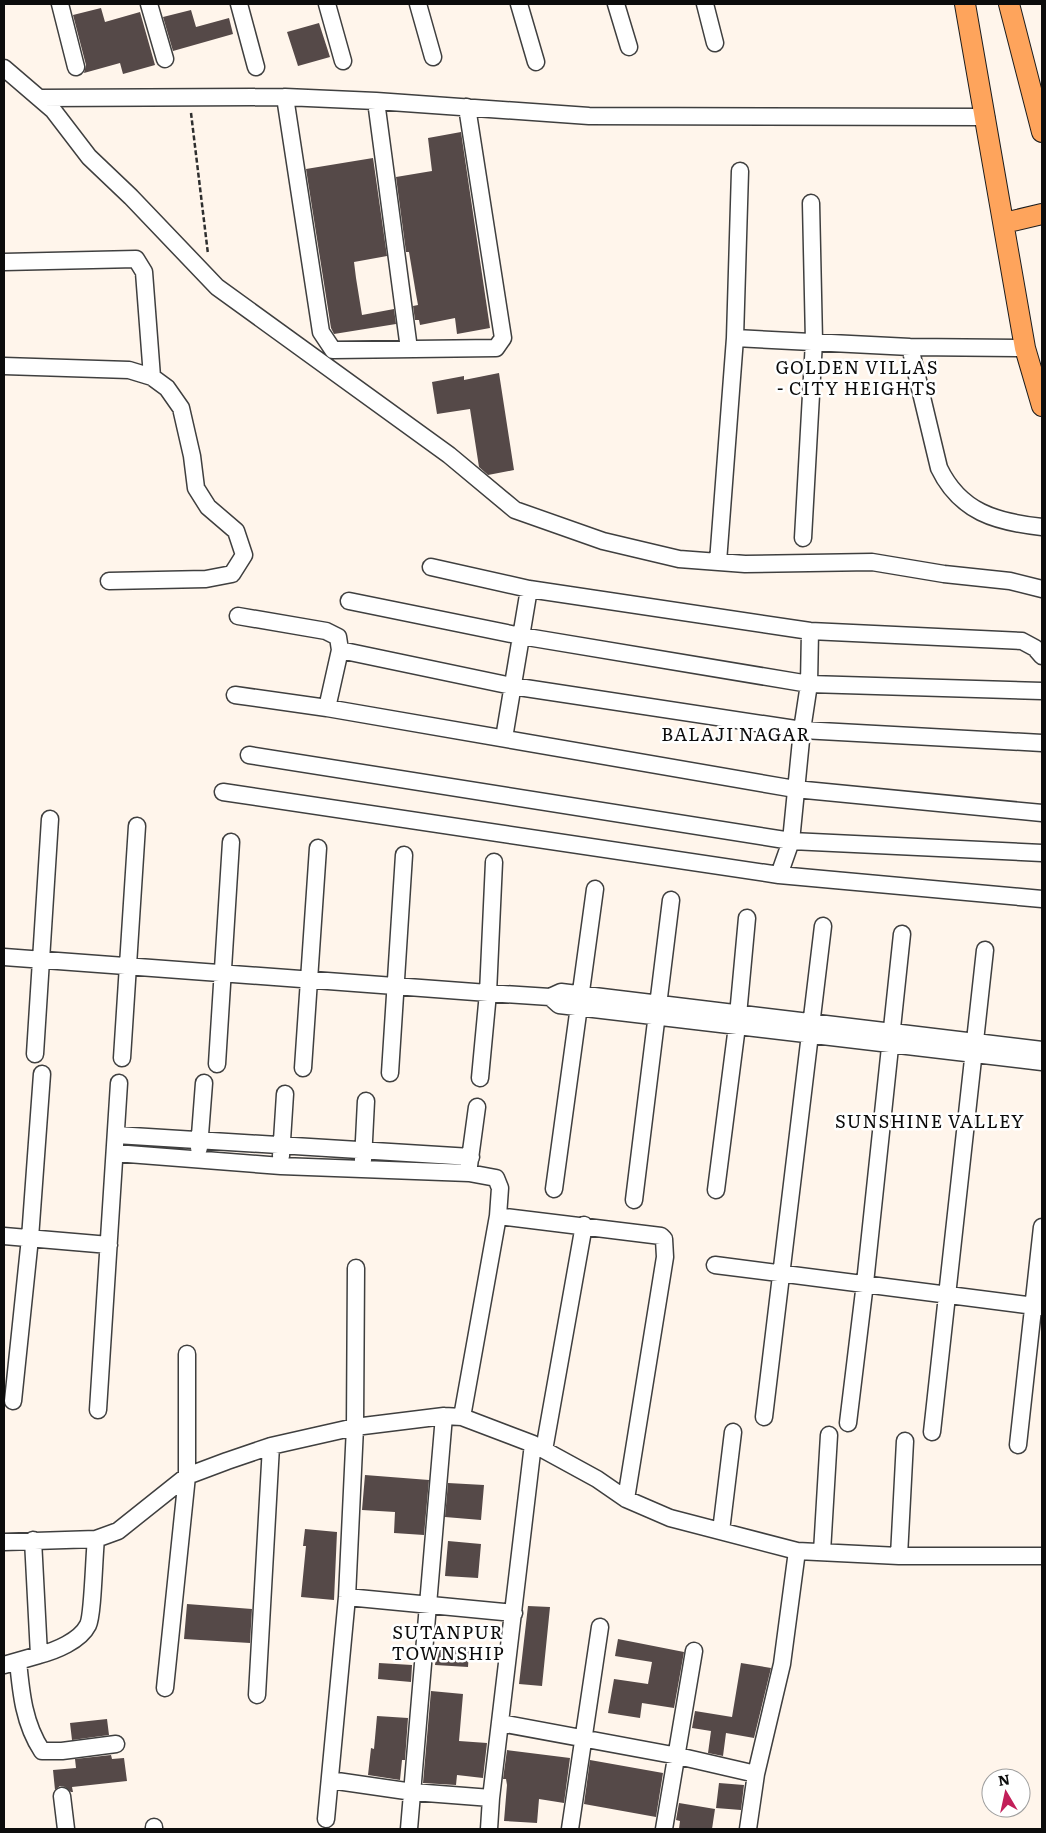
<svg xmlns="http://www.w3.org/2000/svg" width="1046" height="1833" font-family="Literata,serif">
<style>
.building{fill:#554948}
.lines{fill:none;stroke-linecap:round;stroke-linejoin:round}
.minor-casing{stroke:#3f3f3f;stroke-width:19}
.major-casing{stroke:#1d1d1d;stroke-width:22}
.path{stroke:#2e2e2e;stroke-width:2.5;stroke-dasharray:5 2.5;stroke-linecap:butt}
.minor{stroke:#fff;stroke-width:16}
.major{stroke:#fea45c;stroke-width:20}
.labels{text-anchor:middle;stroke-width:5;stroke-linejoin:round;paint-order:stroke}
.neighbourhood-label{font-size:18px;letter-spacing:1px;fill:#0c0c0c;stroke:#fff}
</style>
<rect width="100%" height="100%" fill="#fff5eb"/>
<!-- building -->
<path class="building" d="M101 8 105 22 140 12 155 65 123 74 120 63 84 73 86 65 73 15Z
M191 10 196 27 229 18 233 34 173 51 163 17Z
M319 23 330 57 298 66 287 32Z
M461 132 490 328 457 334 455 318 420 325 419 320H415L413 306 418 305 416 294 409 252H406L396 177 432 171 428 138Z
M373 158 387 256 354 262 356 278 362 315 394 309 396 324 334 334 331 328 306 169Z
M499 373 514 470 488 475 479 467 470 409 437 414 432 382 464 376V380Z
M365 1475 429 1480 424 1535 394 1533 395 1512 362 1510Z
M448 1483 484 1485 481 1520 445 1517Z
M305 1529 337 1532 334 1600 301 1597 306 1546H303Z
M448 1541 481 1544 478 1578 445 1576Z
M187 1604 252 1609 250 1643 184 1639Z
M528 1606 550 1607 542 1686 519 1684Z
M618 1639 684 1652 674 1708 642 1703 640 1718 608 1713 614 1679 648 1684 652 1662 615 1656Z
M437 1649 469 1651 468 1667 435 1665Z
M379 1663 412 1665 411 1682 378 1679Z
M741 1663 771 1668 754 1738 726 1733 723 1756 708 1753 711 1731 692 1728 695 1711 732 1717Z
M431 1691 463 1694 459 1741 487 1743 483 1778 457 1775 456 1785 423 1783Z
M377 1716 408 1718 405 1760H402L400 1780 368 1775 371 1748 374 1749Z
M107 1719 109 1735 72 1740 70 1723Z
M507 1750 570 1758 564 1803 539 1799 537 1823 504 1821 507 1785 506 1779H503Z
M111 1755 112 1759 124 1758 127 1781 72 1787 73 1792H71L65 1787 60 1786 55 1790 53 1770 76 1768 75 1759Z
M590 1760 663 1773 656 1817 584 1804Z
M719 1783 744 1785 741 1810 716 1808Z
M679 1803 715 1809 712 1829H679L680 1821 676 1820Z"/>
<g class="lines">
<defs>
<path id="minor" d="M60 4 76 67
M149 4 165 59
M239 4 256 67
M327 4 343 61
M418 4 433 57
M519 4 536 62
M616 4 629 47
M705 4 715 43
M4 68 53 110 89 157 131 197 217 287 449 455 515 510 603 541 679 559 745 564 872 562 944 574 1010 581 1042 589
M285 97 321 332 333 350 496 348 503 338 467 107
M39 98 285 97 376 101 589 116 986 117
M376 101 409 349
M4 262 136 259 144 272 152 377
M735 338 910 347 1025 348
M910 347 939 468C960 512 996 522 1042 527
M4 366 129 370 152 377 167 388 181 408 192 456 196 488 208 507 236 531 244 555 232 574 206 579 109 581
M803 538 814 341 811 203
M718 562 735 338 740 171
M431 567 529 589 810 631 1022 641 1035 648 1042 656
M349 601 521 636 809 684 1042 691
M238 616 326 631 338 637 340 650 327 708
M340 650 512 686 802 730 1042 743
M235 695 327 708 795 789 1042 813
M504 738 529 589
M249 755 791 841 1042 853
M223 792 779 875 1042 899
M779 875 791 841 802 730 809 684 810 631
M4 957 488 993 550 997 561 992 1042 1050
M550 997 559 1005 1042 1062
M35 1054 50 819
M122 1058 137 826
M217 1064 231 842
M303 1068 318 848
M390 1073 404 855
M480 1078 488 993 494 862
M116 1135 471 1157
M199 1148 204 1083
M115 1153 281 1166 469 1173 496 1178 500 1188 498 1216 462 1417
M281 1156 285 1094
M363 1160 366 1101
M469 1166 477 1107
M554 1189 595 889
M716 1190 737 1026 747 918
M634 1200 671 900
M498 1216 661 1236 664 1239 665 1257 626 1499
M4 1236 109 1245
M715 1265 1042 1307
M13 1401 30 1238 42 1074
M98 1410 119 1083
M764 1417 823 926
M848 1423 865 1283 902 934
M932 1432 985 950
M1018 1445 1042 1227
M544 1450 584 1225
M721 1531 733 1432
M4 1542 96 1539 118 1531 187 1476 227 1461 271 1446 355 1427 444 1416 462 1417 533 1444 597 1479 626 1499 670 1518 797 1551 899 1556H1042
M822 1552 829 1435
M899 1556 905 1441
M347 1597 514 1613
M39 1655C55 1651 80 1641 88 1625 93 1615 94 1555 96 1539
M18 1661C21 1693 24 1724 42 1751H62L116 1744
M4 1665 39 1655 33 1540
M165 1688 187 1476V1354
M257 1695 271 1446
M500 1723 678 1756 756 1774
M330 1780 413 1792 491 1798
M62 1796 66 1829
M326 1819 347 1597 355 1427 356 1268
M154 1827V1829
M409 1829 444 1416
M489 1829 491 1798 533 1444
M570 1829 600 1627
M664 1829 694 1651
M748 1829 756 1774 782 1664 797 1551"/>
<path id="major" d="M965 4 1025 348 1042 406
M1009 4 1042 132
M1004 223 1042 214"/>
</defs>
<!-- minor casing -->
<use href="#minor" class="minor-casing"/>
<!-- major casing -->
<use href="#major" class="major-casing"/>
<!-- path -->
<path class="path" d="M191 113 208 254"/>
<!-- minor -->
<use href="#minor" class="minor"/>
<!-- major -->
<use href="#major" class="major"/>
</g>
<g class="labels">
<!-- neighbourhood labels -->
<g class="neighbourhood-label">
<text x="857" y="374">GOLDEN VILLAS<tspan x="857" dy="21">- CITY HEIGHTS</tspan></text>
<text x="736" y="741">BALAJI NAGAR</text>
<text x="930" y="1128">SUNSHINE VALLEY</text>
<text x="448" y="1639">SUTANPUR<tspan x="448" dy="21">TOWNSHIP</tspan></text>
</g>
</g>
<!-- border -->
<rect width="1046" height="1833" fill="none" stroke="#0c0c0c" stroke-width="10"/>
<!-- north arrow -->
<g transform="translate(1006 1793) rotate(351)"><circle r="24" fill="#ffffff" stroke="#9e9e9e"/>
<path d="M0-4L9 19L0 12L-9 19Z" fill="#c21f59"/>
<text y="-8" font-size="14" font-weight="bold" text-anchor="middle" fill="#0c0c0c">N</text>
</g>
</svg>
